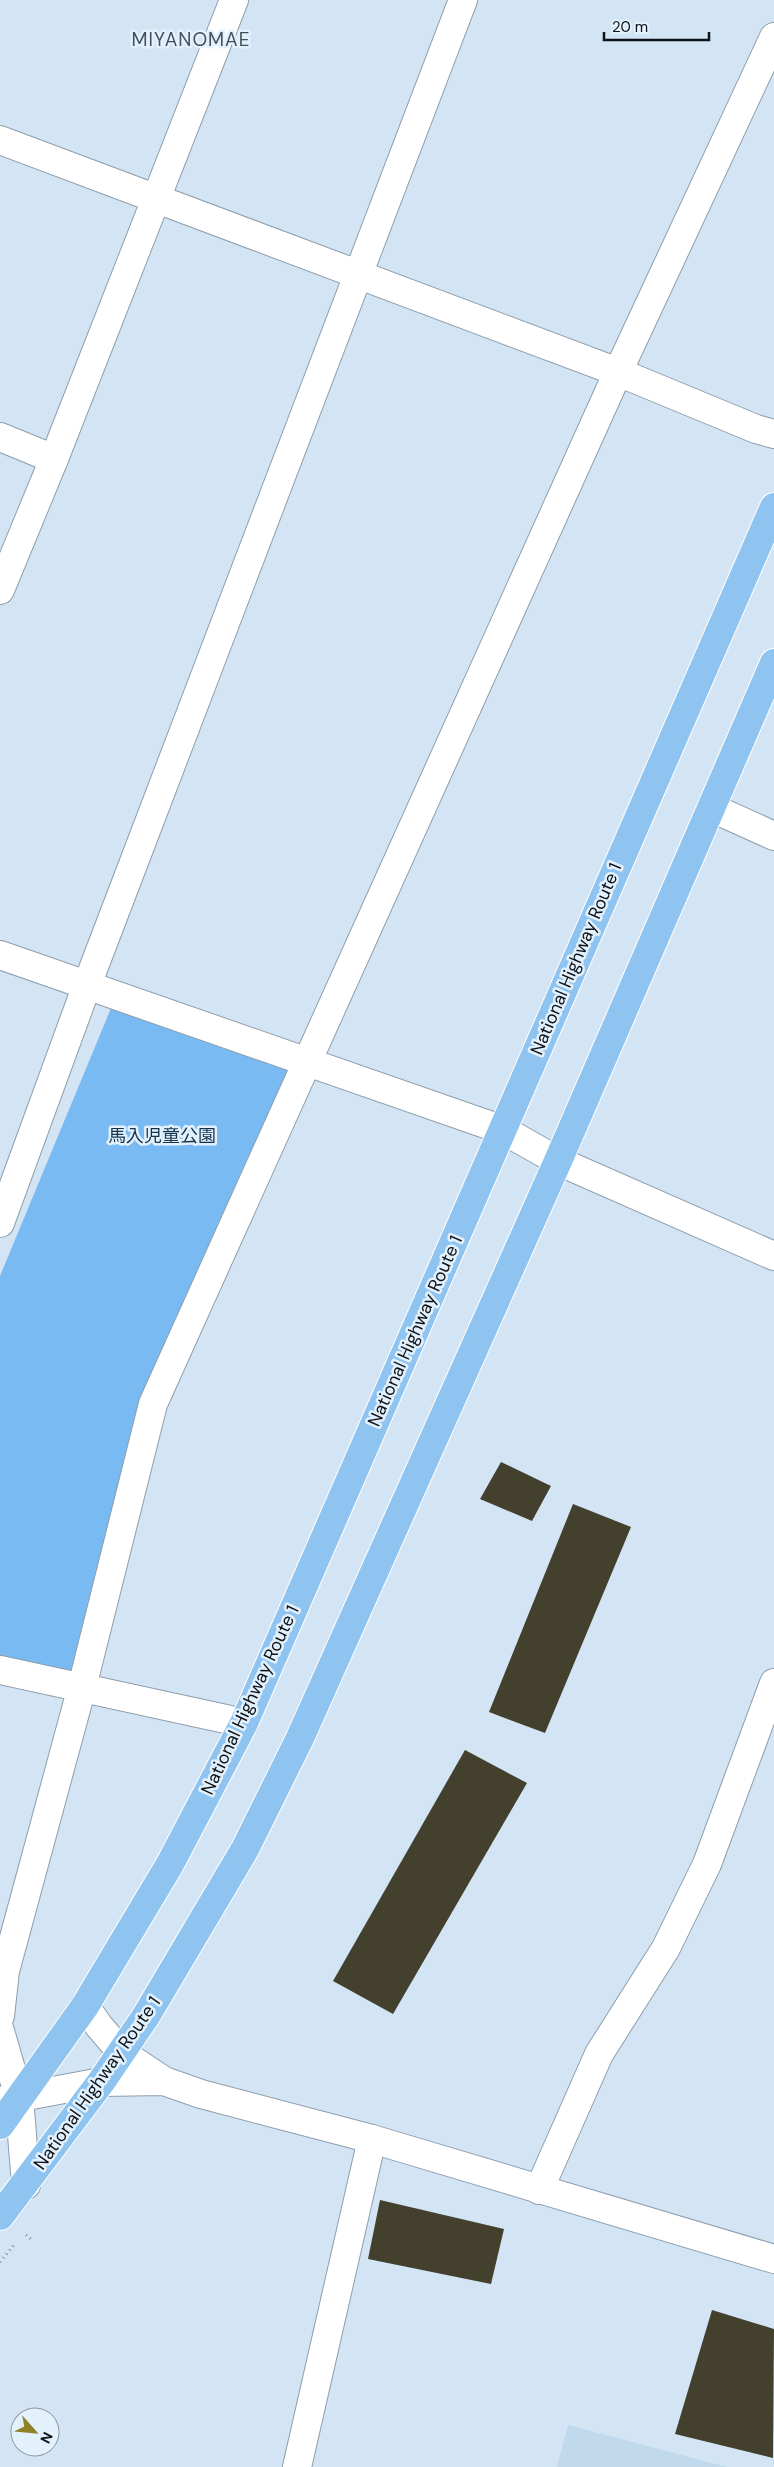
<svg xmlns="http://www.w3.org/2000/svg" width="774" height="2467" font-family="'DM Sans','Noto Sans JP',sans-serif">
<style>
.built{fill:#c1d9ed}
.green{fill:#79baf2}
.building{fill:#43402e}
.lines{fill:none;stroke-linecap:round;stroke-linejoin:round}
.minor-casing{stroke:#8e9eac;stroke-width:30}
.tertiary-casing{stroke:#8e9eac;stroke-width:30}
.trunk-casing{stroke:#fff;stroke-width:30}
.path{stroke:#838f9b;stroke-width:3;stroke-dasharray:1 4;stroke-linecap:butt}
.minor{stroke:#fff;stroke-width:28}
.tertiary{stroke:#fff;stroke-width:28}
.trunk{stroke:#8fc4f0;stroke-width:28}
.labels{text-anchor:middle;stroke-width:5;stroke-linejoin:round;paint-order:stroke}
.street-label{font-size:18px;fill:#0d1318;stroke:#e3f1fd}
.park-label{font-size:18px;fill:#15354f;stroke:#e3f1fd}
.neighbourhood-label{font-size:19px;letter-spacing:1px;fill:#43515e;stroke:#e3f1fd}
</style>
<rect width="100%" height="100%" fill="#d3e4f4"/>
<!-- built -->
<path class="built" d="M568 2425 727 2467H557Z"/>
<!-- green -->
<path class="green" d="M114 1001 293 1071 153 1404 82 1687 0 1670V1276Z"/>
<!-- building -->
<path class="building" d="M501 1462 551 1486 532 1521 480 1499Z
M573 1504 631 1527 545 1733 489 1712Z
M465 1750 527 1783 393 2014 333 1981Z
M380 2200 504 2229 491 2284 368 2259Z
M712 2310 774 2329 773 2458 675 2434Z"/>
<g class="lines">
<defs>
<path id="minor" d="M0 437 54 459
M712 808 774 836
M0 955 503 1130 558 1161 774 1256
M0 1223 87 985 463 0
M0 1670 244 1723
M0 2016 5 1971 82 1687 153 1404 618 372 774 37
M0 2031 19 2097
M539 2190 599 2054 666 1948 707 1864 774 1683
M297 2467 372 2139"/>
<path id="tertiary" d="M0 140 618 372 756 429 774 434
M0 590 54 459 234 0
M85 2006 99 2026 122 2053 164 2081 201 2094 372 2139 774 2259
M19 2097 26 2185
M0 2101 101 2082 164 2081"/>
<path id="trunk" d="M0 2125 85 2006 170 1864 244 1723 774 507
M0 2216 101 2082 146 2016 245 1849 300 1738 558 1161 774 663"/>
</defs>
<!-- minor casing -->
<use href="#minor" class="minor-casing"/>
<!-- tertiary casing -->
<use href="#tertiary" class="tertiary-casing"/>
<!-- trunk casing -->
<use href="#trunk" class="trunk-casing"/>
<!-- path -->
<path class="path" d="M26 2235 33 2241
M0 2262 14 2245"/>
<!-- minor -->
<use href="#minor" class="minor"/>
<!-- tertiary -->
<use href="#tertiary" class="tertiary"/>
<!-- trunk -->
<use href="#trunk" class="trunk"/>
</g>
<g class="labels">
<!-- street labels -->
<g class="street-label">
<text transform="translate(576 959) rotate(-67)" y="6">National Highway Route 1</text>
<text transform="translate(415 1331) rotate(-66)" y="6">National Highway Route 1</text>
<text transform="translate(250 1700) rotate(-65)" y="6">National Highway Route 1</text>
<text transform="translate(97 2083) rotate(-55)" y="6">National Highway Route 1</text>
</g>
<!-- park labels -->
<g class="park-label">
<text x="162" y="1142">馬入児童公園</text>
</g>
<!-- neighbourhood labels -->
<g class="neighbourhood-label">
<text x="191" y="46">MIYANOMAE</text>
</g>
</g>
<!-- north arrow -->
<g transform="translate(35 2432) rotate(117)"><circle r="24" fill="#e3f1fd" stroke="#8d98a1"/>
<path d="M0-4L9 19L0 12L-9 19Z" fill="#908028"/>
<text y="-8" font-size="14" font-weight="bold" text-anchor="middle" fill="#0d1318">N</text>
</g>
<!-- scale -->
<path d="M604 32v8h105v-8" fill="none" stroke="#0d1318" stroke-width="2.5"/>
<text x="612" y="32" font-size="15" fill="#0d1318" stroke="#e3f1fd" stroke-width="4" paint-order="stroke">20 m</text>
</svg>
